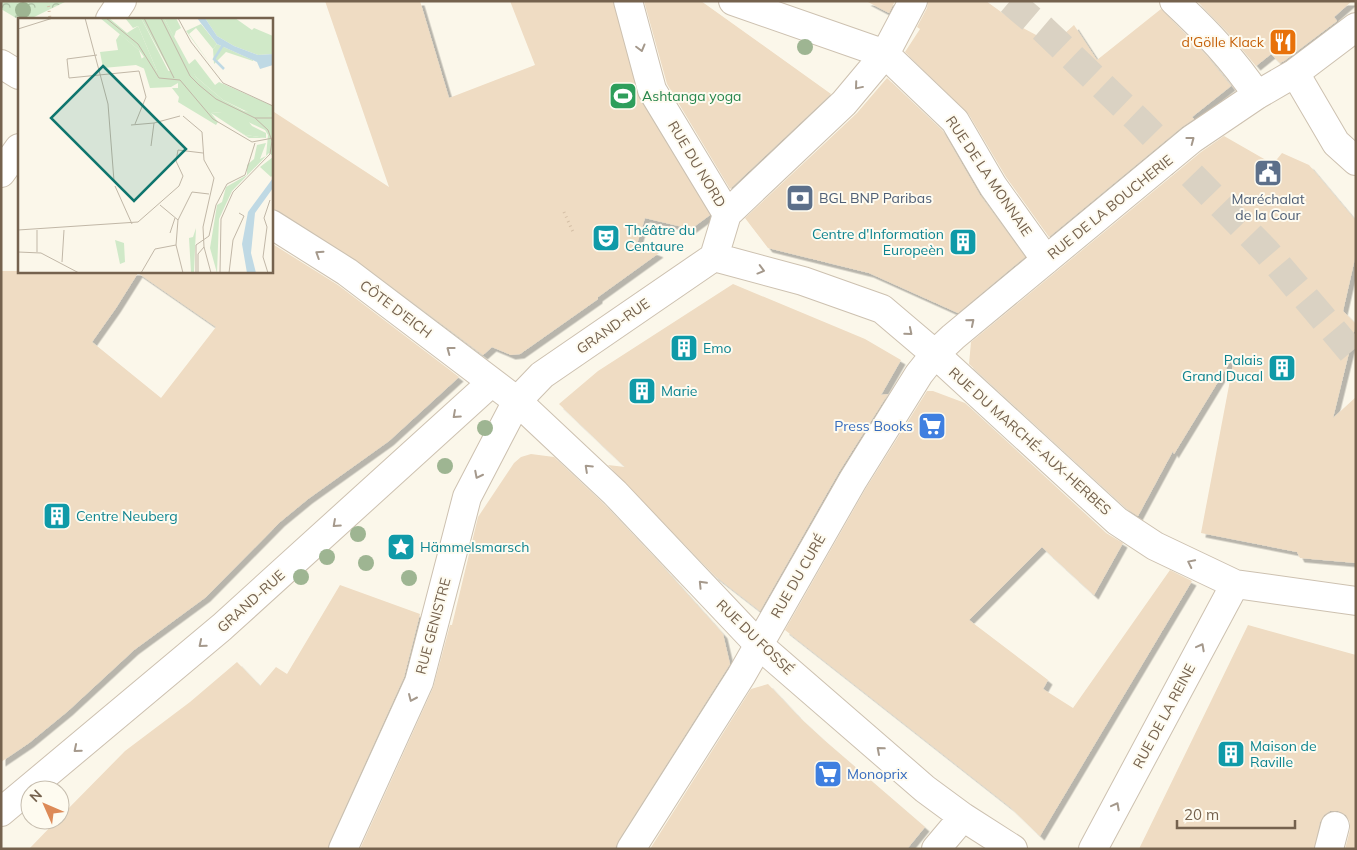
<svg xmlns="http://www.w3.org/2000/svg" width="1357" height="850" font-family="Mulish,sans-serif">
<style>
.park{fill:url(#park-crowns)}
.building{fill:#efdcc3;fill-rule:evenodd;filter:url(#shadow)}
.lines{fill:none;stroke-linecap:round;stroke-linejoin:round}
.primary-tunnel{stroke:#dad2c3;stroke-width:28;stroke-dasharray:28 14;stroke-linecap:butt}
.street-casing{stroke:#cdc1b0;stroke-width:30}
.path{stroke:#d4bfa6;stroke-width:3;stroke-dasharray:1 4;stroke-linecap:butt}
.street{stroke:#fff;stroke-width:28}
.tree{fill:#9eb592}
.oneway{stroke:#a5998c}
.labels{text-anchor:middle;stroke-width:4;stroke-linejoin:round;paint-order:stroke}
.food-label{font-size:14px;fill:#c56008;stroke:#fefbf0;text-anchor:end}
.leisure-label{font-size:14px;fill:#27864d;stroke:#fefbf0;text-anchor:start}
.street-label{font-size:14px;fill:#75624e;stroke:#fefbf0}
.service-label{font-size:14px;fill:#4e5e75;stroke:#fefbf0;text-anchor:start}
.culture-label{font-size:14px;fill:#0d838f;stroke:#fefbf0;text-anchor:start}
.shop-label{font-size:14px;fill:#366cbe;stroke:#fefbf0;text-anchor:end}
.inset-river{fill:none;stroke:#bfd9e4;stroke-width:2.5}
.inset-road{fill:none;stroke:#c1b7a7;stroke-width:1}
.view{fill:#0f766e;fill-opacity:0.15;stroke:#0f766e;stroke-width:2.5}
.inset-edge{fill:none;stroke:#75624e;stroke-width:2.5}
</style>
<defs>
<pattern id="park-crowns" width="20" height="18" patternUnits="userSpaceOnUse" patternTransform="scale(1.25)"><rect width="20" height="18" fill="#d0e9c8"/><path d="M2 6a3 3 0 1 1 6 0M12 15a3 3 0 1 1 6 0" fill="none" stroke="#adc0a5"/></pattern>
<filter id="shadow"><feDropShadow dx="4.5" dy="4.5" stdDeviation="0" flood-color="#0004"/></filter>
</defs>
<rect width="100%" height="100%" fill="#fbf7ea"/>
<!-- park -->
<path class="park" d="M1 1H67L30 19 16 18 1 9Z"/>
<!-- building -->
<path class="building" d="M325 1H420L449 98 535 65 510 1H613L639 98 710 215 691 229 645 218 637 244 659 253 598 297V299L520 354 511 355 492 347 483 355 356 260 279 211 271 208V110L389 187Z
M644 1H701L831 94 730 189 667 84Z
M866 1H895L889 13Z
M928 1H986L1023 28 1053 44 1074 25 1097 60 1161 9 1207 56 1231 86 1192 117 1194 119 1182 127 1049 237 1006 177 968 113 905 52 920 29 917 27 927 8Z
M1197 1H1352L1334 17 1337 21 1284 61 1280 63 1271 54 1256 66 1230 35Z
M887 78 943 131 980 195 1025 257 958 313 869 273 768 248 745 218 857 113Z
M1224 136 1273 164 1282 153 1309 165 1356 221V254L1343 311 1356 324 1333 418 1356 397V563L1300 558 1297 552 1201 533 1235 354 1174 454 1173 451 1138 516 1127 509 969 364 971 342 1201 152Z
M271 243 338 285 459 377 389 441 308 499 280 522 206 597 134 650 68 711 29 743 1 762V271H271ZM138 273 216 327 161 398 92 342 116 308Z
M733 284 865 339 901 360 881 395 888 394 839 472 760 611 715 576 608 465 625 467 559 404 598 371Z
M927 391H933L965 403 1106 533 1123 543 1094 595 1042 547 969 620 1048 680 1043 689 1073 708 1170 570 1192 581 1040 836 1010 807 785 630 866 488Z
M531 454 554 457 604 504 656 559 723 634 730 664 618 841 615 849H360L433 688 450 625H452L478 517 514 463 521 457Z
M340 585 420 614 404 677 329 843 328 849H29L57 820H60V817L125 751 190 702 237 662 260 686 276 667 287 674Z
M1248 625 1356 655V849H1345L1350 830V822L1346 815 1338 811H1330L1324 815 1320 822 1314 849H1139Z
M768 684 799 717 824 740 925 827 907 849H650L751 689Z"/>
<g class="lines">
<!-- primary-tunnel -->
<path class="primary-tunnel" d="M1010 1 1043 29 1138 120 1266 251 1356 357"/>
<defs>
<path id="street" d="M628 1 652 90 727 214
M733 1 885 54 955 121 993 186 1046 260
M1174 1C1206 31 1233 59 1257 95
M110 19 122 1
M1 64 19 75
M1295 73 1336 143 1356 161
M1 173 19 148
M271 224 347 272 517 401 615 493 759 645 925 789 963 817 1013 849
M714 257 803 281 882 309 935 354 1117 521 1155 546 1235 584 1356 601
M714 257 727 214 844 103 885 54 913 1
M1 812 222 627 492 382
M343 849 419 682 467 497 517 401 542 375 714 257
M631 849 741 676 853 480 919 374 935 354 953 337 1192 139 1257 95 1295 73 1356 27
M936 849 963 817
M1093 849 1235 584
M1329 849 1335 826"/>
</defs>
<!-- street casing -->
<use href="#street" class="street-casing"/>
<!-- path -->
<path class="path" d="M48 1 50 19
M564 212 573 232"/>
<!-- street -->
<use href="#street" class="street"/>
</g>
<!-- trees -->
<g class="tree">
<circle cx="23" cy="10" r="8"/>
<circle cx="805" cy="47" r="8"/>
<circle cx="485" cy="428" r="8"/>
<circle cx="445" cy="466" r="8"/>
<circle cx="358" cy="534" r="8"/>
<circle cx="327" cy="557" r="8"/>
<circle cx="366" cy="563" r="8"/>
<circle cx="301" cy="577" r="8"/>
<circle cx="409" cy="578" r="8"/>
</g>
<!-- one-way arrows -->
<defs><path id="oneway-chevron" d="M-2-3.5L2.5 0L-2 3.5" fill="none" stroke-width="1.6" stroke-linecap="round" stroke-linejoin="round" transform="scale(1.25)"/></defs>
<g class="oneway">
<use href="#oneway-chevron" transform="translate(641 48) rotate(75)"/>
<use href="#oneway-chevron" transform="translate(858 86) rotate(130)"/>
<use href="#oneway-chevron" transform="translate(1191 140) rotate(-37)"/>
<use href="#oneway-chevron" transform="translate(319 254) rotate(-147)"/>
<use href="#oneway-chevron" transform="translate(761 270) rotate(15)"/>
<use href="#oneway-chevron" transform="translate(971 322) rotate(-40)"/>
<use href="#oneway-chevron" transform="translate(909 332) rotate(40)"/>
<use href="#oneway-chevron" transform="translate(450 350) rotate(-143)"/>
<use href="#oneway-chevron" transform="translate(456 415) rotate(138)"/>
<use href="#oneway-chevron" transform="translate(588 468) rotate(-137)"/>
<use href="#oneway-chevron" transform="translate(478 475) rotate(117)"/>
<use href="#oneway-chevron" transform="translate(336 524) rotate(138)"/>
<use href="#oneway-chevron" transform="translate(1191 563) rotate(-154)"/>
<use href="#oneway-chevron" transform="translate(702 584) rotate(-134)"/>
<use href="#oneway-chevron" transform="translate(202 644) rotate(140)"/>
<use href="#oneway-chevron" transform="translate(1201 647) rotate(-62)"/>
<use href="#oneway-chevron" transform="translate(412 698) rotate(114)"/>
<use href="#oneway-chevron" transform="translate(77 749) rotate(140)"/>
<use href="#oneway-chevron" transform="translate(880 750) rotate(-139)"/>
<use href="#oneway-chevron" transform="translate(1116 806) rotate(-62)"/>
</g>
<!-- icons -->
<defs>
<symbol id="restaurant-square" viewBox="-11 -11 22 22"><rect x="-9" y="-9" width="18" height="18" rx="4" fill="#e8710a" stroke="#fefbf0"/><path d="M-5-6h1v4h1v-4h1v4h1v-4h1v5L-1.5 .5V6h-2V.5L-5-1ZM5-6V6H3V1.5H1.5Q1.5-4 5-6Z" fill="#fff"/></symbol>
<symbol id="stadium-square" viewBox="-11 -11 22 22"><rect x="-9" y="-9" width="18" height="18" rx="4" fill="#2e9e5b" stroke="#fefbf0"/><path d="M0-5a6.5 5 0 1 0 0 10a6.5 5 0 1 0 0-10ZM-3.5-1.8h7v3.6h-7Z" fill="#fff"/></symbol>
<symbol id="civic-square" viewBox="-11 -11 22 22"><rect x="-9" y="-9" width="18" height="18" rx="4" fill="#5c6f8a" stroke="#fefbf0"/><path d="M-.6-6.5H3V-4.5H.6V-3L4-1V1h2V6H-6V1h2V-1L-.6-3ZM-1.2 2.5V6h2.4V2.5Z" fill="#fff"/></symbol>
<symbol id="bank-square" viewBox="-11 -11 22 22"><rect x="-9" y="-9" width="18" height="18" rx="4" fill="#5c6f8a" stroke="#fefbf0"/><path d="M-6-4H6V4H-6ZM0-2.3a2.3 2.3 0 1 0 0 4.6a2.3 2.3 0 1 0 0-4.6Z" fill="#fff"/></symbol>
<symbol id="theatre-square" viewBox="-11 -11 22 22"><rect x="-9" y="-9" width="18" height="18" rx="4" fill="#0f9aa8" stroke="#fefbf0"/><path d="M-5-5.5Q0-4 5-5.5V0Q5 5 0 6Q-5 5-5 0ZM-3.3-2.5H-1v1.5H-3.3ZM1-2.5H3.3v1.5H1ZM-2.8 1Q0 5.5 2.8 1Z" fill="#fff"/></symbol>
<symbol id="building-square" viewBox="-11 -11 22 22"><rect x="-9" y="-9" width="18" height="18" rx="4" fill="#0f9aa8" stroke="#fefbf0"/><path d="M-4-6H4V6H1V3H-1V6H-4ZM-2.5-4.3h1.7v1.8h-1.7ZM.8-4.3h1.7v1.8H.8ZM-2.5-1h1.7V.8h-1.7ZM.8-1h1.7V.8H.8Z" fill="#fff"/></symbol>
<symbol id="supermarket-square" viewBox="-11 -11 22 22"><rect x="-9" y="-9" width="18" height="18" rx="4" fill="#3f7fe0" stroke="#fefbf0"/><path d="M-6-5.5h2.5l.6 2H6L4.5 2H-2.5L-4.4-4H-6ZM-1.5 3.2a1.3 1.3 0 1 0 .1 0ZM3 3.2a1.3 1.3 0 1 0 .1 0Z" fill="#fff"/></symbol>
<symbol id="sight-square" viewBox="-11 -11 22 22"><rect x="-9" y="-9" width="18" height="18" rx="4" fill="#0f9aa8" stroke="#fefbf0"/><path d="M0-6L1.8-2.2L6-1.7L2.9 1.2L3.7 5.4L0 3.3L-3.7 5.4L-2.9 1.2L-6-1.7L-1.8-2.2Z" fill="#fff"/></symbol>
</defs>
<g fill-rule="evenodd">
<use href="#restaurant-square" x="1267" y="26" width="32" height="32"/>
<use href="#stadium-square" x="607" y="80" width="32" height="32"/>
<use href="#civic-square" x="1252" y="157" width="32" height="32"/>
<use href="#bank-square" x="784" y="182" width="32" height="32"/>
<use href="#theatre-square" x="590" y="222" width="32" height="32"/>
<use href="#building-square" x="947" y="226" width="32" height="32"/>
<use href="#building-square" x="668" y="332" width="32" height="32"/>
<use href="#building-square" x="1266" y="352" width="32" height="32"/>
<use href="#building-square" x="626" y="375" width="32" height="32"/>
<use href="#supermarket-square" x="916" y="410" width="32" height="32"/>
<use href="#building-square" x="41" y="500" width="32" height="32"/>
<use href="#sight-square" x="385" y="531" width="32" height="32"/>
<use href="#building-square" x="1215" y="738" width="32" height="32"/>
<use href="#supermarket-square" x="812" y="758" width="32" height="32"/>
</g>
<g class="labels">
<!-- food labels -->
<g class="food-label">
<text x="1264" y="47">d'Gölle Klack</text>
</g>
<!-- leisure labels -->
<g class="leisure-label">
<text x="642" y="101">Ashtanga yoga</text>
</g>
<!-- street labels -->
<g class="street-label">
<text transform="translate(697 164) rotate(59)" y="5">RUE DU NORD</text>
<text transform="translate(989 176) rotate(56)" y="5">RUE DE LA MONNAIE</text>
<text transform="translate(1110 207) rotate(-39)" y="5">RUE DE LA BOUCHERIE</text>
<text transform="translate(396 309) rotate(37)" y="5">CÔTE D'EICH</text>
<text transform="translate(613 326) rotate(-35)" y="5">GRAND-RUE</text>
<text transform="translate(1030 441) rotate(42)" y="5">RUE DU MARCHÉ-AUX-HERBES</text>
<text transform="translate(798 576) rotate(-60)" y="5">RUE DU CURÉ</text>
<text transform="translate(251 601) rotate(-42)" y="5">GRAND-RUE</text>
<text transform="translate(433 626) rotate(-75)" y="5">RUE GENISTRE</text>
<text transform="translate(755 637) rotate(44)" y="5">RUE DU FOSSÉ</text>
<text transform="translate(1164 716) rotate(-62)" y="5">RUE DE LA REINE</text>
</g>
<!-- service labels -->
<g class="service-label">
<text x="819" y="203">BGL BNP Paribas</text>
<text x="1268" y="204" text-anchor="middle">Maréchalat<tspan x="1268" dy="16">de la Cour</tspan></text>
</g>
<!-- culture labels -->
<g class="culture-label">
<text x="625" y="235">Théâtre du<tspan x="625" dy="16">Centaure</tspan></text>
<text x="944" y="239" text-anchor="end">Centre d'Information<tspan x="944" dy="16">Europeèn</tspan></text>
<text x="703" y="353">Emo</text>
<text x="1263" y="365" text-anchor="end">Palais<tspan x="1263" dy="16">Grand Ducal</tspan></text>
<text x="661" y="396">Marie</text>
<text x="76" y="521">Centre Neuberg</text>
<text x="420" y="552">Hämmelsmarsch</text>
<text x="1250" y="751">Maison de<tspan x="1250" dy="16">Raville</tspan></text>
</g>
<!-- shop labels -->
<g class="shop-label">
<text x="913" y="431">Press Books</text>
<text x="847" y="779" text-anchor="start">Monoprix</text>
</g>
</g>
<!-- overview -->
<g transform="translate(18 18)">
<rect width="255" height="255" fill="#fbf7ea"/>
<path d="M82 0H91L109 15 120 8 139 53H152L123 0H146L178 59 205 82 226 93 255 98V138L251 135 214 173 201 201 199 255 192 230 199 187 204 184 208 169 229 157V147L236 141 239 127 248 125 242 141 248 138 250 117 247 112 194 87 193 95 204 94 208 102 227 117 248 120H231L193 95 200 104 198 107 160 84 161 79 154 70H160V65L153 69 132 70 123 41 126 39 121 32ZM183 6 199 26 195 31 178 10 171 16 193 47 168 13ZM178 210 176 254H173L171 220 175 219Z" fill="#d0e9c8"/>
<path d="M107 0H123L152 56 148 58 139 53 120 8 115 10ZM146 0H158L163 10 158 13 156 19ZM199 26 235 42V43L208 34 196 46 195 31ZM177 41 197 67 201 64 255 88V98L236 97 205 82 178 59 170 47ZM194 81 227 99 234 108 248 115V120L227 117 202 100 204 94 193 95 190 90Z" fill="#d0e9c8"/>
<path d="M187 0H217L234 12 236 10 255 18V36L240 37 216 28 199 18ZM102 16 121 32 127 51 118 47 85 50 82 34 100 32 98 22Z" fill="#d0e9c8"/>
<path d="M255 139V157L253 159 242 149ZM97 222 106 225 107 244 102 246Z" fill="#d0e9c8"/>
<path d="M179 0H187L199 18 216 28 240 37 255 36V47L242 51 239 44 199 26ZM255 160V170L237 195 233 235 238 255H229L224 226 230 194Z" fill="#bfd9e4"/>
<path class="inset-river" d="M205 27 196 41 206 51"/>
<path class="inset-road" d="M67 0 90 86 96 163M88 0 120 26 141 60 162 62 195 101 234 124 255 120M126 0 156 60M143 0 172 58 181 67 198 81 237 100 250 112 254 123 252 136 215 174 203 201 202 255M160 0 173 24 205 65 255 88M0 11 35 0M79 37 49 41 51 60 121 53 128 79 117 106M165 98 184 114 186 142 196 160 185 209 186 229 193 255M237 100H255M113 107 136 105 162 98M133 128 136 105M97 168 114 206M142 187 160 202M0 212 120 204 161 168 165 158 158 143 160 132 185 135M152 215 157 200M0 234 23 235 61 255M19 234V212M44 244 46 212M123 255 137 231 158 227M165 255 158 227 160 202 174 174 191 176M178 255V227L191 218 198 187 209 166 227 157 237 125M180 255V236L186 229M211 255 215 222 226 198 221 195M250 255 245 239 249 209 246 200 252 182"/>
<path class="view" d="M85 48 168 131 116 183 33 100Z"/>
<rect width="255" height="255" class="inset-edge"/>
</g>
<!-- border -->
<rect width="1357" height="850" fill="none" stroke="#75624e" stroke-width="5"/>
<!-- north arrow -->
<g transform="translate(45 805) rotate(315)"><circle r="24" fill="#fefbf0" stroke="#c7beaf"/>
<path d="M0-4L9 19L0 12L-9 19Z" fill="#dd8a57"/>
<text y="-8" font-size="14" font-weight="bold" text-anchor="middle" fill="#75624e">N</text>
</g>
<!-- scale -->
<path d="M1177 820v8h118v-8" fill="none" stroke="#75624e" stroke-width="2.5"/>
<text x="1184" y="820" font-size="15" fill="#75624e" stroke="#fefbf0" stroke-width="4" paint-order="stroke">20 m</text>
</svg>
